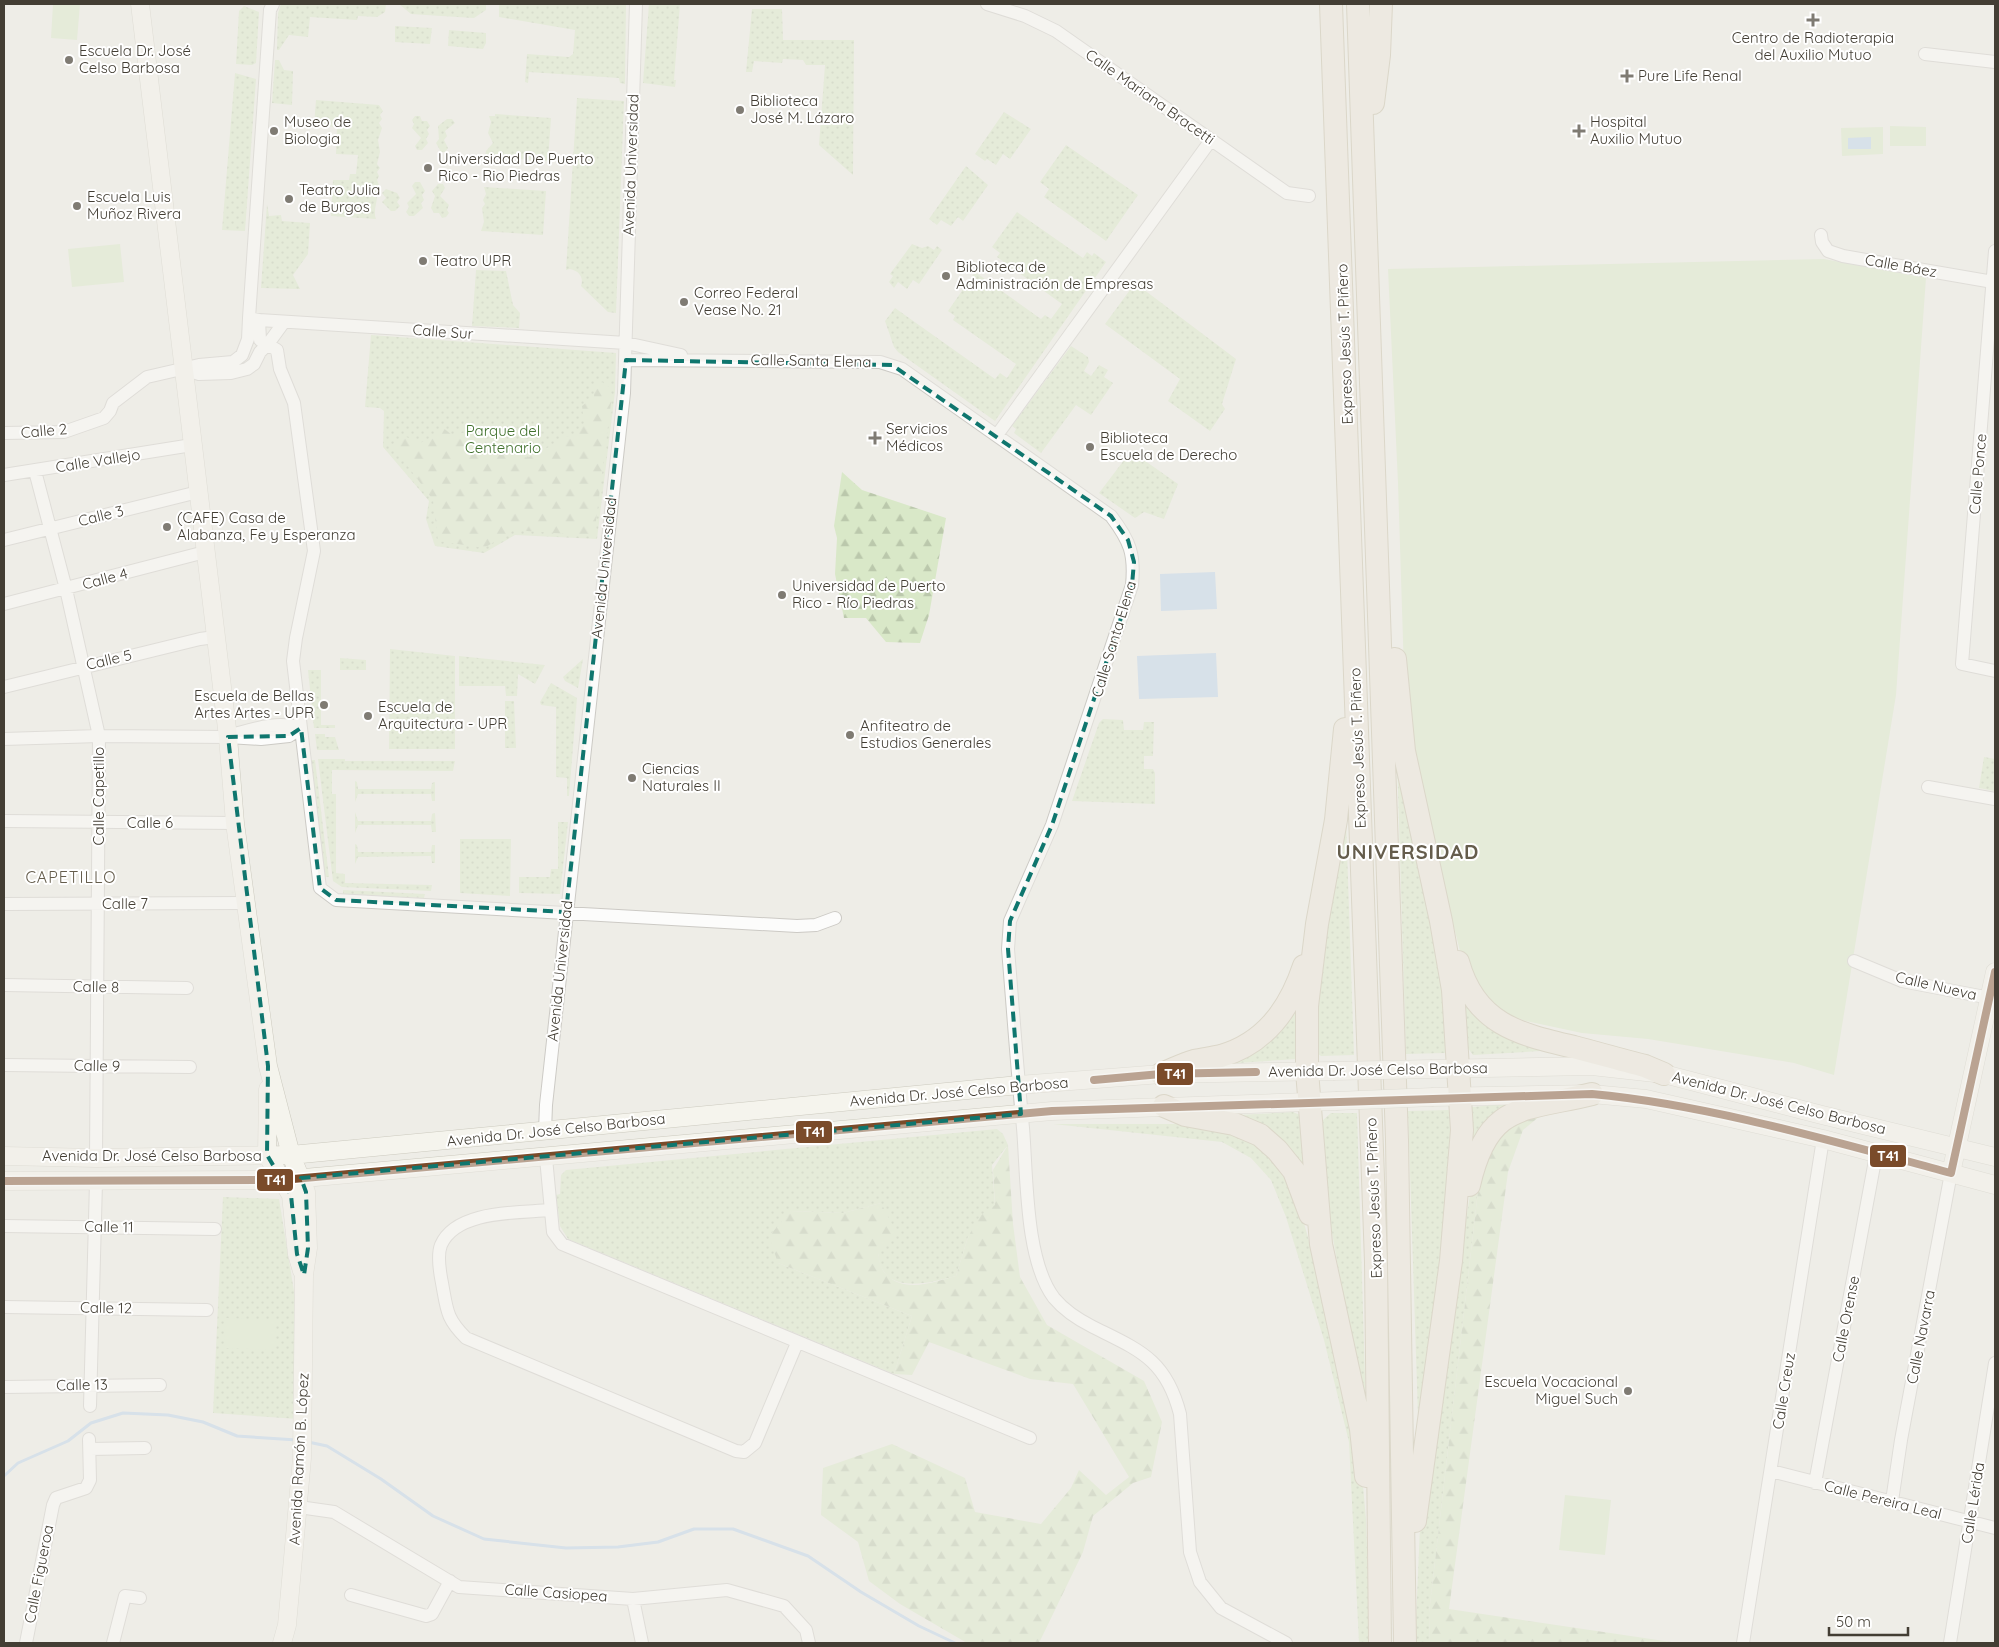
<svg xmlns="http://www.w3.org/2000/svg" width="1999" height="1647" font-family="Quicksand,sans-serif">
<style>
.grass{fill:url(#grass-dots)}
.forest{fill:url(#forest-firs)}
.garden{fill:#d9e8c8}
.water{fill:#bad2ea}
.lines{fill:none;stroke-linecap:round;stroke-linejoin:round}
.stream{stroke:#bad2ea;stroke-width:3}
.street-casing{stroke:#cccac5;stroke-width:14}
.secondary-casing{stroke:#cccabf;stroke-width:19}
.highway-casing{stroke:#c4bca4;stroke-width:24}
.street{stroke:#fcfcfb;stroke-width:12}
.secondary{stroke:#f5f4ed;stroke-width:18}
.highway{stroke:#eae5d9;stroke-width:22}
.secondary-bridge-casing{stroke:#cccabf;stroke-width:19;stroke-linecap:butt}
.secondary-bridge{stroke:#f5f4ed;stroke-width:18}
.bus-1-casing{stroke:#fff;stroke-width:11}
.bus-1{stroke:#7a4b2a;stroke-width:8}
.marked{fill:none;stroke:#0f766e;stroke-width:4;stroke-dasharray:10 6;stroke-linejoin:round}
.poi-dot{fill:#7f7b73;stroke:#fff;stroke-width:2}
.labels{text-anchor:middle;stroke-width:4;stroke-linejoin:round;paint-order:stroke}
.poi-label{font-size:15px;fill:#433e34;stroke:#fff;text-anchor:start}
.street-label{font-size:15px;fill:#433e34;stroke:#fff}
.park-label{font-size:15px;fill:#40702c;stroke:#fff}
.neighbourhood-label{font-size:16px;letter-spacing:1px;fill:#655d4c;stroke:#fff}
.district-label{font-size:20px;font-weight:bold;letter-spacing:1px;fill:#655d4c;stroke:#fff}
.line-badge{stroke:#fff;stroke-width:2}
.badge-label{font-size:14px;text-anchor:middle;font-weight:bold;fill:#fff}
</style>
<defs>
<pattern id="grass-dots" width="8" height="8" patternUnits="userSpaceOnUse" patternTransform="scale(1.25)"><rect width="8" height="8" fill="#d9e8c8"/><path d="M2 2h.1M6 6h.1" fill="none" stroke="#bbc8ac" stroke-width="1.8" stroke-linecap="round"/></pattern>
<pattern id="forest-firs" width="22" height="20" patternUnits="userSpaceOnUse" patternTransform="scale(1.25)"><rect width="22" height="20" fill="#d9e8c8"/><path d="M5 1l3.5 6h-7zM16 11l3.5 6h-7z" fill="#bbc8ac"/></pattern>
</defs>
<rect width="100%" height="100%" fill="#eeede7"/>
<!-- grass -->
<path class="grass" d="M281 4H386L385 12 377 17 358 16 357 20 310 17 308 37 289 35 279 50H277L278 13Z
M399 4H486V10L474 18 441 16 411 14Z
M499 4H626L625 84 620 83 619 78 529 72 528 83 525 82 527 54 569 57 573 54 575 30 499 17Z
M649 4H680L674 80H676L675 87 643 83Z
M244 6 259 12 256 63 252 65 236 64 239 11Z
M752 9H782L783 40H854L853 175 819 145 825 65H806L803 60 783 59 782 63 754 61 752 72H746Z
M395 26 432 28 430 44 395 42Z
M449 30 486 33V43L483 49 448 46Z
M275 60H279L284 70 293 71 292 105 272 103Z
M235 73 256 79 245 231 222 230Z
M577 98 624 101 616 313 608 312 581 286C584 277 579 271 570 269L566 270Z
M316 100 379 105 383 111 380 115 382 119 379 123 382 128 378 140 380 152 377 164 380 168 377 172 379 176 377 180 379 185 376 189C380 199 372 209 376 219L331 216 333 180H349L350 174H356L358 155 336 154 337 127 314 125Z
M1004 112 1031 129 1010 159 1003 154 996 165 987 159 985 161 975 154Z
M495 114 551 118 548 161 485 157 486 151 493 143 488 133 491 122 489 116H495Z
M415 116H420L422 121H427L430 126 427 130 429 134 426 139 428 143 422 150H417L415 146 421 138 412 128 414 124 412 120Z
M447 119H452L455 123 445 131 447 136 444 140 448 148 445 152H441L436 143 439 139 438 126Z
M1066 145 1138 195 1106 241 1044 197 1049 189 1040 182Z
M966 166 988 185 963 221 958 217 951 226 941 220 937 225 929 219Z
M415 182H420L425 191 422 195 424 200 421 203 423 208 414 216H409L406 212 409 207 407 203 416 194 412 186Z
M438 184H443L445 188 440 196 449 205 447 210 449 213 446 217 442 218 439 213H434L431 208 435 196 432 191Z
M484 187 546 191 543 235 481 231 484 222 482 208 485 204 483 200 486 194Z
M386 189 397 193 400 198 397 202 400 206 395 211H391L382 202 386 198 382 193Z
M267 204 269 216 281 215 282 221 310 223 308 254 293 275 300 289 261 288Z
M1017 212 1083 258 1087 252 1092 256 1094 253 1106 262 995 421 898 352 894 347 885 321 895 308 995 379 1000 373 1007 378 1016 364 953 320 955 316 948 311 975 272 1041 319 1045 315 1051 319 1062 304 997 257 1000 253 992 247Z
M912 244 922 248 928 246 934 250 937 246 942 250 919 284 913 280 907 289 898 282 894 288 889 282 893 276 890 274Z
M476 270 506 271 513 305 520 313 519 328 472 326Z
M1135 283 1236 359 1222 404 1225 409 1210 431 1168 401 1180 379 1105 324Z
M371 335 616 353 615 392 597 539 515 535 484 553 435 546 426 519 429 501 383 447 384 411 380 408 365 407Z
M1071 346 1088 357 1089 362 1084 371 1091 376 1099 365 1108 370 1104 377 1113 383 1091 415 1076 405 1041 453 1014 433 1016 429 1012 426Z
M1131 451 1178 484 1164 519 1144 512 1135 518 1099 493Z
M390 649 455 656V749H389Z
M459 656 545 665 535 684 518 674 517 696H506L505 686H459Z
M340 658 366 660V670H340Z
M583 659 578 688 565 681 563 677Z
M308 670H321V725H335V728H314Z
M551 683 577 698 569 796H567V778L556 777V707L541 705 540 702Z
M505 701H514L516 748H505Z
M1103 719 1123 720 1124 730H1143L1144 722H1154L1153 756H1144V769H1153L1155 773V804L1072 801 1099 723Z
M315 734H325V737H335L339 750H317Z
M1984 757 1995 759V791L1979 788Z
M345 759V761H455L453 771 332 770V794H336V873L345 874V883L432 885 431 891 342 887 333 881 318 759Z
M1397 759 1445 980 1446 1053 1406 1054Z
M311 760H315L329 877H325Z
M355 781 357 782 358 789H431L432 783 435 782V801H432L431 794H358L355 802Z
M355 812 358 821H431L432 814 435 813 436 832H432L431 825H358L355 833Z
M1346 821 1354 1055 1321 1056 1317 1053V1007L1339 823Z
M558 822H568L560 894 519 893V877H550L551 869H558Z
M460 839H511L510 896 460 893Z
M355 844 357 845 358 852H431L432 845H435V863H432L431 856 358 857 355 864Z
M343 890 425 894 424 898 343 894Z
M1464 991 1558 1050 1473 1055 1467 1047Z
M1297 1003V1059L1209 1065Z
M1516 1103 1472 1153V1107Z
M1448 1110 1451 1112 1450 1192 1421 1416H1418L1408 1111Z
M1293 1112 1300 1115 1307 1174 1237 1115Z
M1331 1113H1357L1366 1411H1363L1329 1215 1322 1121Z
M1528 1116 1484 1168 1478 1191 1429 1613 1430 1643H1415L1420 1527 1473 1174 1483 1148Z
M1053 1124H1182L1244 1134 1277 1163 1299 1205 1336 1338 1359 1442 1366 1519 1370 1643H1359L1349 1442 1324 1340 1286 1217 1271 1180 1251 1158 1222 1142Z
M997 1129 1003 1134 1008 1145 992 1165 995 1206 968 1237 956 1276C930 1283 881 1297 878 1253 876 1237 880 1219 881 1203L843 1213 791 1211 778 1263 912 1316 894 1374 568 1239 560 1226 556 1195 560 1194 561 1175 566 1170Z
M223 1197 279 1199 298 1316V1419L213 1413Z"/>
<!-- forest -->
<path class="forest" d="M602 382 609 387 612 395 594 536 514 530 484 548 438 541 433 500 392 445 404 436 420 443 430 438 442 427 452 435C481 428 477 437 497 452L504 444 527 458 551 446 561 437 578 435 584 423 582 406 594 397V386Z
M842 472 862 490 946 518 929 615 920 643 886 642 866 618H844L835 574 837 538 834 526Z
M1546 1111 1523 1130 1508 1172 1449 1609 1678 1643H1430L1429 1613 1478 1191C1483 1171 1493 1139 1510 1126 1520 1119 1535 1115 1546 1111Z
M1008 1145 1013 1224 1020 1277 1047 1325 1144 1381 1162 1422 1151 1477 1133 1483 1093 1516 1083 1552 1039 1643H967L900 1604 869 1581 858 1542 821 1515 823 1468 892 1444 965 1478 975 1512 1041 1524 1071 1488 1079 1470 1106 1495 1129 1477 1073 1384 1030 1379 929 1342 912 1375 894 1374 912 1316 778 1263 769 1236 791 1211 843 1213 881 1203 896 1232 878 1254C879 1259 881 1269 885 1273 903 1294 934 1282 956 1276L968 1237 980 1216 995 1205 993 1170Z"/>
<!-- garden -->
<path class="garden" d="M53 4H80L77 40 51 38Z
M1890 126 1926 127V146H1890Z
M1883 127V154L1842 156 1841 128Z
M120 244 124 282 72 287 68 249Z
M1824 259 1926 278 1896 695 1834 1075 1794 1063 1648 1039 1582 1033 1526 1021 1492 1009 1462 959 1406 735 1398 483 1388 269Z
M225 1318 276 1320 275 1350 224 1348Z
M1565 1495 1611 1500 1605 1555 1559 1550Z"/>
<!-- water -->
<path class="water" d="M1871 137V149H1848V138Z
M1215 572 1217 609 1161 611 1160 574Z
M1216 653 1218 697 1139 699 1137 656Z"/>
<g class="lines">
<!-- stream -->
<path class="stream" d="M308 1442 327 1446 381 1479 433 1516 484 1539 566 1548 618 1547 658 1542 694 1529H733L808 1556 861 1592 919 1626 955 1643
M4 1476 18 1463 68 1441 91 1423 123 1413 168 1415 203 1422 237 1436 297 1440"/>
<defs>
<path id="street" d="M273 4 270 10 249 318 259 320 260 340 277 350 280 369 294 403 314 551 296 638 293 661 320 888 336 900 797 926 816 925 835 918
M987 4 1025 16 1056 31 1287 193 1309 196
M1925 54 1995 62
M1821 235 1822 242 1828 251 1843 256 1993 282
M1995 251 1962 664 1995 671
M259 320 626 343 681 355
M626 360 880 362 902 369 1111 516C1130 541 1135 554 1132 585L1052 825 1010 921 1008 949C1013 1009 1017 1068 1023 1128 1027 1175 1025 1260 1054 1298 1064 1310 1079 1320 1093 1327 1139 1350 1166 1359 1180 1414L1190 1552 1200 1582 1221 1608 1286 1643
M183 369 199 374 231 373 247 369 254 364 260 352 268 344 284 322
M4 433 64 432 104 418 110 411 113 403 147 377 199 365 233 362 242 355 248 339 249 318
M997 435 1211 140
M35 471 66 589 99 736 96 1158
M4 475 192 445
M4 540 198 492
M4 604 205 552
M4 687 200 639 215 637
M235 734C257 728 278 721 301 728
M4 739 99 736 228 737 261 739 289 736 301 728
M1928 787 1995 799
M4 821 235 823
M4 904 245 903
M1854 961 1902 981 1990 998
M4 985 187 988
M4 1065 190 1067
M545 1131 546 1105 624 393 636 4
M546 1158 553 1232 562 1244 1030 1438
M550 1210C518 1213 456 1210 441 1245 437 1255 440 1273 442 1283 447 1310 446 1318 466 1338L736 1451 744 1452 755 1443 797 1343
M4 1226 215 1229
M4 1307 207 1310
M4 1387 160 1385
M90 1406 96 1182
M90 1449 145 1448
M1771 1471 1995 1528
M1815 1483 1876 1155
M1892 1501 1901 1440 1951 1173
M299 1507 334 1512 459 1587 633 1599 727 1590 784 1606 806 1630 809 1643
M351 1595 426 1616 432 1614 450 1581
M633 1599 642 1643
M26 1643 53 1505 56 1498 86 1488 90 1480 89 1439
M113 1643 125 1596 140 1598
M1743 1643 1823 1139
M1950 1643 1995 1363"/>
<path id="secondary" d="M140 4 228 737 235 823 268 1066 291 1155 306 1192 308 1248 304 1275 302 1458 287 1625 282 1643
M1432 1069 1592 1066 1664 1074 1822 1115 1995 1157
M268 1089 267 1155 291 1195 297 1254 302 1271
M1433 1097 1592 1094 1646 1099 1823 1139 1995 1185
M4 1156 96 1158 291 1155 1019 1085 1161 1074 1333 1071
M1951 1173 1995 972
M4 1181 282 1180 1052 1111 1336 1101"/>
<path id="highway" d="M1331 4 1376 1262 1380 1643
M1358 4 1397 1140 1405 1643
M1373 103 1379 55 1381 4
M1395 659 1404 751 1441 921 1453 990 1462 1130 1451 1261 1415 1521
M1345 729 1336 820 1317 924 1307 1006V1071L1321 1244 1361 1429 1366 1476
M1458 962C1475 1024 1518 1034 1574 1047 1597 1053 1621 1060 1645 1066L1664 1074
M1161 1074C1172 1070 1183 1064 1194 1061 1203 1059 1212 1058 1221 1056 1266 1043 1290 1008 1304 966
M1164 1106 1185 1115 1234 1124 1260 1135 1277 1150 1294 1171 1310 1214
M1469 1185C1488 1102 1522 1111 1592 1094"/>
</defs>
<!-- street casing -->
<use href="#street" class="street-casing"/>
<!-- secondary casing -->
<use href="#secondary" class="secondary-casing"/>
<!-- highway casing -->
<use href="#highway" class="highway-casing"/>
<!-- street -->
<use href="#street" class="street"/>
<!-- secondary -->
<use href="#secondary" class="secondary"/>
<!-- highway -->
<use href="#highway" class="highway"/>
<defs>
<path id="secondary-bridge" d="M1333 1071 1432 1069
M1336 1101 1433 1097"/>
</defs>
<!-- secondary-bridge casing -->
<use href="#secondary-bridge" class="secondary-bridge-casing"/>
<!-- secondary-bridge -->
<use href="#secondary-bridge" class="secondary-bridge"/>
<defs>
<path id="bus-1" d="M1094 1080 1161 1074 1256 1072
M4 1181 282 1180 1052 1111 1592 1094C1711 1105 1835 1142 1951 1173L1995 972"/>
</defs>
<!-- bus-1 casing -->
<use href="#bus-1" class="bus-1-casing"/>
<!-- bus-1 -->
<use href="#bus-1" class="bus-1"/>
</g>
<!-- marked area -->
<path d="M0 0H1999V1647H0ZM626 360 892 365 1111 516 1128 540 1134 562 1132 585 1052 825 1010 921 1008 949 1021 1114 301 1178 306 1192 308 1248 304 1275 297 1254 291 1195 267 1155 268 1066 228 737 289 736 301 728 320 888 336 900 566 912Z" fill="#eeede7" fill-opacity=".55" fill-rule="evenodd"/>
<path class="marked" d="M626 360 892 365 1111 516 1128 540 1134 562 1132 585 1052 825 1010 921 1008 949 1021 1114 301 1178 306 1192 308 1248 304 1275 297 1254 291 1195 267 1155 268 1066 228 737 289 736 301 728 320 888 336 900 566 912Z"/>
<!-- markers -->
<g class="poi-dot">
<path d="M1810.5 12.5h5v5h5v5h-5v5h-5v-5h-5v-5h5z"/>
<circle cx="69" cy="60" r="5"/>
<path d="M1624.5 68.5h5v5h5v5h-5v5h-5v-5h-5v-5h5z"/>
<circle cx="740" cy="110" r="5"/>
<circle cx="274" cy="131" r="5"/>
<path d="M1576.5 123.5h5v5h5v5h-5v5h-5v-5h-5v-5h5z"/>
<circle cx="428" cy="168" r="5"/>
<circle cx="289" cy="199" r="5"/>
<circle cx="77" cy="206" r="5"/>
<circle cx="423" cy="261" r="5"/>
<circle cx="946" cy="276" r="5"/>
<circle cx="684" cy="302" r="5"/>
<path d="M872.5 430.5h5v5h5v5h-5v5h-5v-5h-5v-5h5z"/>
<circle cx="1090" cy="447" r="5"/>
<circle cx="167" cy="527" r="5"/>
<circle cx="782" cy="595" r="5"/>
<circle cx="324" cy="705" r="5"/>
<circle cx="368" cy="716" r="5"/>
<circle cx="850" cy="735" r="5"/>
<circle cx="632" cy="778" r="5"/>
<circle cx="1628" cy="1391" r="5"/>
</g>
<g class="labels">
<!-- poi labels -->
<g class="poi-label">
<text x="1813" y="43" text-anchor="middle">Centro de Radioterapia<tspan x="1813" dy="17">del Auxilio Mutuo</tspan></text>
<text x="79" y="56">Escuela Dr. José<tspan x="79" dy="17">Celso Barbosa</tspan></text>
<text x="1638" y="81">Pure Life Renal</text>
<text x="750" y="106">Biblioteca<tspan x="750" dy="17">José M. Lázaro</tspan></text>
<text x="284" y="127">Museo de<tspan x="284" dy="17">Biologia</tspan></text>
<text x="1590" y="127">Hospital<tspan x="1590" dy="17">Auxilio Mutuo</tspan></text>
<text x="438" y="164">Universidad De Puerto<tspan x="438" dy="17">Rico - Rio Piedras</tspan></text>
<text x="299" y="195">Teatro Julia<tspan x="299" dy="17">de Burgos</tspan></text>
<text x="87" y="202">Escuela Luis<tspan x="87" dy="17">Muñoz Rivera</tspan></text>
<text x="433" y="266">Teatro UPR</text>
<text x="956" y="272">Biblioteca de<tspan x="956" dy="17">Administración de Empresas</tspan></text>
<text x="694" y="298">Correo Federal<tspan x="694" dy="17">Vease No. 21</tspan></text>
<text x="886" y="434">Servicios<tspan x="886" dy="17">Médicos</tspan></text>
<text x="1100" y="443">Biblioteca<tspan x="1100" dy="17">Escuela de Derecho</tspan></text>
<text x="177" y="523">(CAFE) Casa de<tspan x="177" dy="17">Alabanza, Fe y Esperanza</tspan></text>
<text x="792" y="591">Universidad de Puerto<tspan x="792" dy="17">Rico - Río Piedras</tspan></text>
<text x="314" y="701" text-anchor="end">Escuela de Bellas<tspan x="314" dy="17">Artes Artes - UPR</tspan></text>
<text x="378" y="712">Escuela de<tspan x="378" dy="17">Arquitectura - UPR</tspan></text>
<text x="860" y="731">Anfiteatro de<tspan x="860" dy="17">Estudios Generales</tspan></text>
<text x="642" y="774">Ciencias<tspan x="642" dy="17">Naturales II</tspan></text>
<text x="1618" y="1387" text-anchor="end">Escuela Vocacional<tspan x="1618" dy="17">Miguel Such</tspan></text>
</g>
<!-- street labels -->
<g class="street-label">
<text transform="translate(1150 97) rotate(35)" y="5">Calle Mariana Bracetti</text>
<text transform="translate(631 165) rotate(-88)" y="5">Avenida Universidad</text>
<text transform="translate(1901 266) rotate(10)" y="5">Calle Báez</text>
<text transform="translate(443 332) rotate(4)" y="5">Calle Sur</text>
<text transform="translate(1345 344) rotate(-92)" y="5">Expreso Jesús T. Piñero</text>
<text transform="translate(811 361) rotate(1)" y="5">Calle Santa Elena</text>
<text transform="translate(44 431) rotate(-5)" y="5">Calle 2</text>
<text transform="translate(98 461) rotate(-9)" y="5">Calle Vallejo</text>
<text transform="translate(1978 474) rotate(-85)" y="5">Calle Ponce</text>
<text transform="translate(101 516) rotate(-14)" y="5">Calle 3</text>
<text transform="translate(604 568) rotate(-84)" y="5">Avenida Universidad</text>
<text transform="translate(105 579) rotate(-15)" y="5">Calle 4</text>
<text transform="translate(1114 639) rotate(-73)" y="5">Calle Santa Elena</text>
<text transform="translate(109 660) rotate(-13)" y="5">Calle 5</text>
<text transform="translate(1358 748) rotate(-92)" y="5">Expreso Jesús T. Piñero</text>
<text transform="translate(99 796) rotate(-90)" y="5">Calle Capetillo</text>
<text x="150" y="828">Calle 6</text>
<text x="125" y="909">Calle 7</text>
<text transform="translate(560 971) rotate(-84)" y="5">Avenida Universidad</text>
<text transform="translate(1936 986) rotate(13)" y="5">Calle Nueva</text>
<text transform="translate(96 987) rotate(1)" y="5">Calle 8</text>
<text transform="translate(97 1066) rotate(1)" y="5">Calle 9</text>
<text transform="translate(1378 1070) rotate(-1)" y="5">Avenida Dr. José Celso Barbosa</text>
<text transform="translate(959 1092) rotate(-5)" y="5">Avenida Dr. José Celso Barbosa</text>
<text transform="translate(1779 1103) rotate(14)" y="5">Avenida Dr. José Celso Barbosa</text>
<text transform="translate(556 1130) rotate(-6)" y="5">Avenida Dr. José Celso Barbosa</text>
<text x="152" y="1161">Avenida Dr. José Celso Barbosa</text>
<text transform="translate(1374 1198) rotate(-92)" y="5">Expreso Jesús T. Piñero</text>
<text transform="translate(109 1227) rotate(1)" y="5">Calle 11</text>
<text transform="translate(106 1308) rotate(1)" y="5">Calle 12</text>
<text transform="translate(1846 1319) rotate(-79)" y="5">Calle Orense</text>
<text transform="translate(1921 1337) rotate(-79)" y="5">Calle Navarra</text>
<text transform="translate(82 1385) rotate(-1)" y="5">Calle 13</text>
<text transform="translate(1784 1391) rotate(-81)" y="5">Calle Creuz</text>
<text transform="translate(299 1459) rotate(-87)" y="5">Avenida Ramón B. López</text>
<text transform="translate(1883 1500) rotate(14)" y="5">Calle Pereira Leal</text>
<text transform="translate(1973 1503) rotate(-81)" y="5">Calle Lérida</text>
<text transform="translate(39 1574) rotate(-79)" y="5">Calle Figueroa</text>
<text transform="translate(556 1593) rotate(4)" y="5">Calle Casiopea</text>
</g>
<!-- park labels -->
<g class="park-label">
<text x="503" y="436">Parque del<tspan x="503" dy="17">Centenario</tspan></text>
</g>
<!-- neighbourhood labels -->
<g class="neighbourhood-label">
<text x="71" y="883">CAPETILLO</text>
</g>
<!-- district labels -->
<g class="district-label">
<text x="1408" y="859">UNIVERSIDAD</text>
</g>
</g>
<g class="line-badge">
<rect x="1156" y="1062" width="38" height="24" rx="5" fill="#7a4b2a"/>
<rect x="795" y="1120" width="38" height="24" rx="5" fill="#7a4b2a"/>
<rect x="1869" y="1144" width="38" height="24" rx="5" fill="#7a4b2a"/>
<rect x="256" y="1168" width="38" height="24" rx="5" fill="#7a4b2a"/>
</g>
<g class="badge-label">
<text x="1175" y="1079">T41</text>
<text x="814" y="1137">T41</text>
<text x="1888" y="1161">T41</text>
<text x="275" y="1185">T41</text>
</g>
<!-- border -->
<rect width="1999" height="1647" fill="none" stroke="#433e34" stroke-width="10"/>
<!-- scale -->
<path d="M1829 1627v8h79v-8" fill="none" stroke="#433e34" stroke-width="2.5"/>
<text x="1836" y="1627" font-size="15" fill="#433e34" stroke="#ffffff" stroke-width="4" paint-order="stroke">50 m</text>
</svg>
